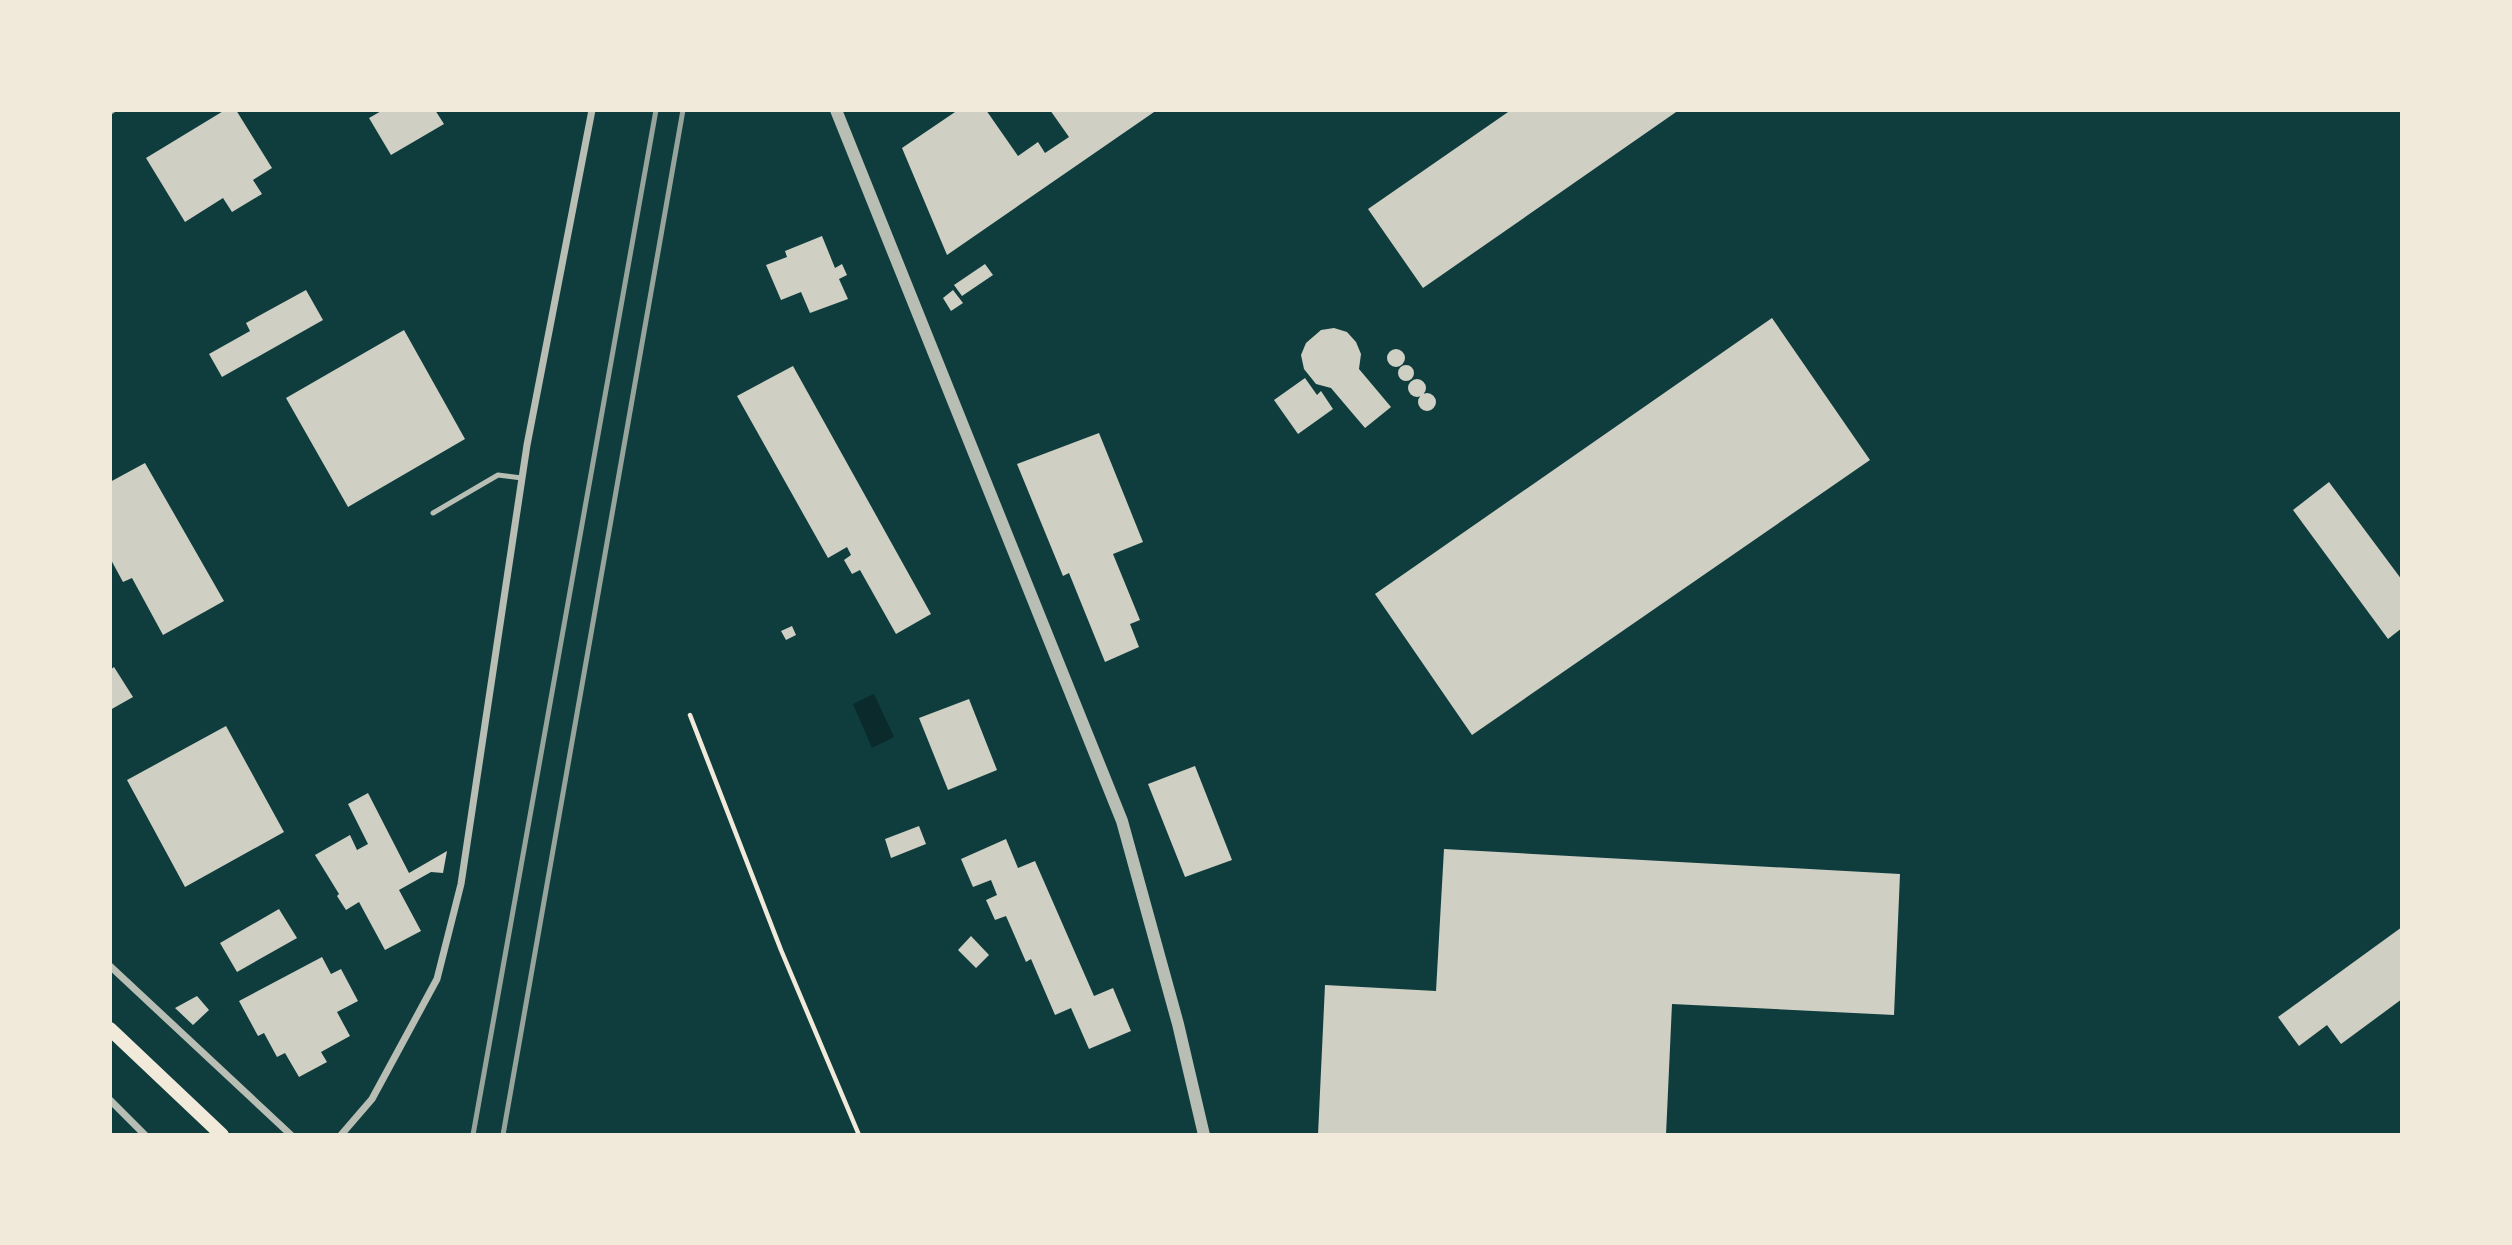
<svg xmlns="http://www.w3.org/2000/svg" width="2512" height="1245" font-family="Overpass,sans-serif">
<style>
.water{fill:#0a2a2b}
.building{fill:#cfcfc3}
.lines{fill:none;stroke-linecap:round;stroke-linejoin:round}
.path{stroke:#f1e9da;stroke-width:4.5}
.service{stroke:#b8beb3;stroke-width:5}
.minor{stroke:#b8beb3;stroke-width:7}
.tertiary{stroke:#b8beb3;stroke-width:12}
.secondary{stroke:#f1e9da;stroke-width:14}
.rail{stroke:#97a49c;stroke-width:5}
</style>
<rect width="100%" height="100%" fill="#0f3d3e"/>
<!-- water -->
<path class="water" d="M874 694 894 737 872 748 853 704Z"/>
<!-- building -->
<path class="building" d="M225 110H236L272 168 253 180 262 194 232 212 223 198 185 222 146 158Z
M383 110H435L444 124 391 155 369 118Z
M958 110H986L1018 156 1038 142 1045 153 1069 137 1050 110H1157L947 255 902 148Z
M1511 110H1679L1423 288 1368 209Z
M822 236 835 268 842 264 847 275 839 279 848 299 810 313 801 292 781 300 766 265 787 257 785 251Z
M985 264 993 275 962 296 954 285Z
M306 290 323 320 222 377 209 354 250 331 246 323Z
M953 290 963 303 951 311 943 298Z
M1772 318 1870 460 1472 735 1375 594Z
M1334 328 1347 332 1356 342 1361 354 1359 369 1391 407 1365 428 1331 388 1316 384 1304 369 1301 355 1306 343 1321 330Z
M404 330 465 439 348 507 286 398Z
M1387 358a9 9 0 1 1 18 0a9 9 0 1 1-18 0Z
M1398 373a8 8 0 1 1 16 0a8 8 0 1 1-16 0Z
M793 366 931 614 896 634 860 570 852 574 844 560 851 555 847 547 828 558 737 396Z
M1305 378 1317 395 1321 391 1333 409 1298 434 1274 400Z
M1408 388a9 9 0 1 1 18 0a9 9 0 1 1-18 0Z
M1418 402a9 9 0 1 1 18 0a9 9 0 1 1-18 0Z
M1099 433 1143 542 1113 554 1140 620 1130 624 1139 647 1105 662 1069 573 1063 576 1017 464Z
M145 463 224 601 163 635 132 578 123 582 110 558V546L112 545 110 541V482Z
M2329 482 2402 580V628L2388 639 2293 510Z
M792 626 796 635 786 640 781 631Z
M114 667 133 697 110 710V670Z
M969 699 997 770 948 790 919 718Z
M226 726 284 832 185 887 127 780Z
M1195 766 1232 860 1185 877 1148 784Z
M368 793 409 873 447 851 443 873 431 872 399 890 421 931 385 950 359 902 346 910 337 896 339 894 315 855 350 835 357 850 368 844 348 804Z
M919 826 926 844 891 858 885 839Z
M1006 839 1018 868 1035 861 1094 996 1113 988 1131 1031 1089 1049 1071 1008 1055 1015 1031 959 1026 962 1006 916 995 920 986 900 997 895 991 880 973 887 961 859Z
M1444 849 1900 874 1894 1015 1672 1004 1666 1135H1318L1325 985 1436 991Z
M279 909 297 938 237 972 220 943Z
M2402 927V999L2341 1044 2327 1025 2299 1046 2278 1017Z
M971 936 989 955 976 968 958 950Z
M322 957 331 974 341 969 358 1001 337 1012 350 1036 321 1052 327 1062 299 1077 285 1053 277 1057 264 1033 258 1036 239 1001Z
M197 996 209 1010 193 1025 175 1008Z"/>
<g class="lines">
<!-- path -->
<path class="path" d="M690 715 781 950 859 1135"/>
<!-- service -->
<path class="service" d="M433 513 498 475 522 478"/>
<!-- minor -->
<path class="minor" d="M110 111 112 110
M110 966 291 1135
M110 1100 145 1135
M341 1135 372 1099 437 979 461 884 527 445 592 110"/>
<!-- tertiary -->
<path class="tertiary" d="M836 110 1122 821 1178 1024 1204 1135"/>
<!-- secondary -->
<path class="secondary" d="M110 1029 222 1135"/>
<!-- rail -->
<path class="rail" d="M473 1135 656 110
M503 1135 683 110"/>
</g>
<!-- border -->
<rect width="2512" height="1245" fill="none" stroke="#f1e9da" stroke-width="224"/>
</svg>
